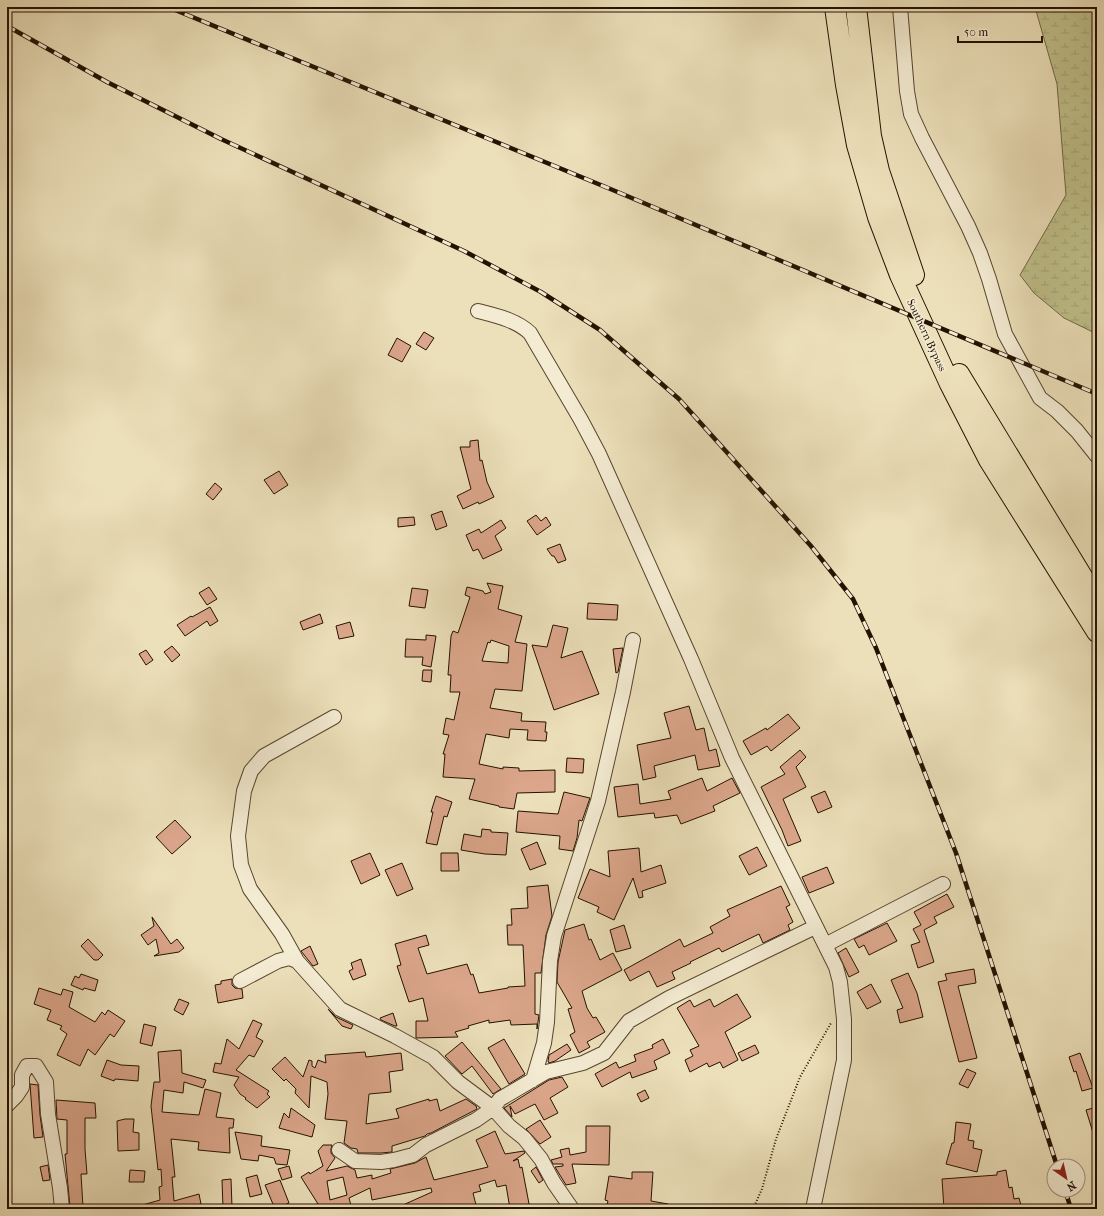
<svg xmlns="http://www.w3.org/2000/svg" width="1104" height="1216" font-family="'IM FELL French Canon',serif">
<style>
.wetland{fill:url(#wetland-marsh);stroke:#726846}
.building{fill:#dba68b;stroke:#251100;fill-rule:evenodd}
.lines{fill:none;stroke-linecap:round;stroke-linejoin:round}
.minor-casing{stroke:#57452e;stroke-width:16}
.highway-casing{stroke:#251100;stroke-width:22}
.path{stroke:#251100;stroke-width:2;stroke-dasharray:1 2;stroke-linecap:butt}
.minor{stroke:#f3ebd2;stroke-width:14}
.highway{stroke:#ece0ba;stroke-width:20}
.rail-casing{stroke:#251100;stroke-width:4.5}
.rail{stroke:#f3ebd2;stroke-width:3;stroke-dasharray:9;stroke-linecap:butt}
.labels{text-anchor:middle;stroke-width:3;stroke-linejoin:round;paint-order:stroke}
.street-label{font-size:11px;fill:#251100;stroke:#f3ebd2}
</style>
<defs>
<pattern id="wetland-marsh" width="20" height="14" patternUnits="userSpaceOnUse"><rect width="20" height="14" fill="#bfc08b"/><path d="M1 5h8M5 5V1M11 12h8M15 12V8" fill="none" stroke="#a4a476"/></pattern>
</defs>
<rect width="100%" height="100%" fill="#ece0ba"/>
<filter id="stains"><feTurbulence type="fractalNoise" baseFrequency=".005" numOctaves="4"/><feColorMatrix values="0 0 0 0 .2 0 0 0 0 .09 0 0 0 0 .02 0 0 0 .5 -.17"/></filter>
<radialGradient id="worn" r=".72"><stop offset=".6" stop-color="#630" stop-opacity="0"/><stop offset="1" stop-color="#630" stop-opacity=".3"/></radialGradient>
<!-- wetland -->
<path class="wetland" d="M1035 7H1097V334L1064 318 1034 293 1020 275 1066 195 1057 84Z"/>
<!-- building -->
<path class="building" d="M424 332 434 338 426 350 416 344Z
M397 338 411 346 402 362 388 355Z
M478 440 480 461 482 460 487 482 494 497 479 504 478 502 463 509 457 496 471 489 460 447H470V441Z
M279 471 288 485 274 494 264 480Z
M215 483 222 489 213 500 206 494Z
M442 511 447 526 436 530 431 515Z
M536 515 541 521 546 517 551 525 537 535 527 521Z
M414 517 415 525 398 527V518Z
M501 520 506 528 495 536 502 550 483 559 478 549 473 551 466 535 479 529 481 533Z
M560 544 566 560 558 563 554 556H552L547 549Z
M487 583 503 586 498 609 522 616 515 642 527 644 522 691 495 689 490 708 522 713 521 721 546 722 545 732H547L546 741 527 740 528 730 510 729 509 738 486 734 479 764 503 769V767L519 768V771L555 770V792L517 793 514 809 499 807V806L469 799 475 779 443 777 445 754H443L449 735 443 734 446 718 454 720 460 692H450L451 675H448L451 636 453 631 458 633 470 597 465 595 467 587 483 591 485 594 491 592ZM491 640 509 646 508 663 482 661 488 642 490 643Z
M209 587 217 599 207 605 199 593Z
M412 588 428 590 425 608 409 606Z
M588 603 618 605 617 620 587 619Z
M210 607 218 621 210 626 207 621 185 636 177 625 191 616 192 617Z
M320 614 323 623 303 630 300 622Z
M350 622 354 636 339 639 336 626Z
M553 625 568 628 561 658 582 651 599 694 554 710 532 645 547 647Z
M426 635 436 636 431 667 422 665 423 657H405L406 639 426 640Z
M172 646 180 655 172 662 164 652Z
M623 648 618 672 616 673 613 649Z
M146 650 153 660 146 665 139 654Z
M423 670H432L431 682 422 681Z
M689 706 696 730 704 728 709 751 716 749 720 766 698 770 695 755 654 766 656 777 643 780 637 745 671 738 664 713Z
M788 714 800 728 771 751 767 746 751 755 743 741 766 728 767 730Z
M800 750 806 757 796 767 806 787 783 799 801 841 788 846 782 830 761 787 785 774 780 767Z
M567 758 584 759 583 773 566 772Z
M702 778 707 791 732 778 740 793 713 806 715 811 681 824 677 815 655 818 654 813 618 817 614 787 638 784 640 804 671 799 668 791Z
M825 791 832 807 818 813 811 797Z
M564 792 590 798 582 821 579 820 577 838 573 851 559 849 560 836 516 832 518 811 558 814Z
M436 796 452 802 447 817 444 816 437 845 426 843 433 812H431Z
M175 820 191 837 172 854 156 837Z
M482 829 491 830V832L508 833 506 855 485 854 461 850 464 834 481 837Z
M537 842 546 864 530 870 521 849Z
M757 847 767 866 749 875 739 856Z
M639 848 641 872 661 865 666 883 642 891 643 897 639 898 633 878 614 920 597 912 599 907 578 898 590 869 610 877 608 851Z
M370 853 380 875 361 884 351 861Z
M441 853H458L459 871H441Z
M402 863 413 889 397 896 385 870Z
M827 867 834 883 809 893 802 877Z
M548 885 552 916 546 935 541 973H535V1014L539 1015 537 1029V1024L511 1025 510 1020 489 1023V1020L468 1026 469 1028 455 1032 458 1037 416 1038V1021H428L423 998 409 1002 397 966 401 965 395 944 426 935 429 945 418 948 427 974 467 964 471 975 473 974 479 993 508 988V987L525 986 523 945H508L507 925H512L511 909 528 908 527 887Z
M781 886 790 905 786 907 793 922 788 925 790 930 763 943 759 934 722 952 719 948 690 962 691 963 672 972 675 979 657 987 649 971 630 981 624 970 680 939 684 947 713 933 710 927 730 916 727 910Z
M947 894 954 907 934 917 937 923 924 930 934 962 918 968 911 945 920 942 913 929 921 925 914 912Z
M152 917 171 944 177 939 184 948 179 952 154 956 159 953 156 939 148 945 141 935 154 926Z
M887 923 897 941 869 955 864 945 859 948 854 939Z
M584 924 589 940 591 939 600 960 613 953 622 970 582 991 587 1008 593 1018 596 1017 605 1032 587 1042 590 1047 579 1053 570 1035 575 1032 568 1009 572 1008 557 982 558 962 565 930Z
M624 925 631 948 616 952 610 930Z
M88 939 103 955 98 960H94L81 946Z
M310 946 318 964 313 966 301 951Z
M846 948 859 972 849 977 838 953Z
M361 959 366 975 353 980 349 971 353 969 351 963Z
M974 969 976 983 958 986 977 1058 959 1062 938 982 947 980 945 974Z
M908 973 917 993 923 1017 900 1023 897 1010 903 1008 891 980Z
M81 974 98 980 95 991 84 988 83 990 71 985 75 976 79 978Z
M232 979V985L235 988 242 989 243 998 218 1003 215 985 221 984V981Z
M871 984 881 1002 867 1009 857 992Z
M39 988 61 995 63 989 73 992 69 1007 95 1022 102 1012 105 1015 108 1010 125 1021 114 1037 110 1034 95 1055 88 1049 80 1066 57 1055 67 1034 60 1029 62 1026 47 1020 51 1010 34 1004Z
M737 994 751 1017 725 1032 738 1060 723 1068 720 1062 709 1067 707 1063 690 1072 685 1060 693 1056 690 1050 699 1046 677 1008 690 1000 694 1007 710 999 714 1007Z
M179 999 189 1003 183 1015 174 1010Z
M328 1009 336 1017 353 1025 351 1029 342 1026Z
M393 1013 397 1026H395L381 1020 380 1018Z
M253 1020 262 1024 256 1037 263 1041 254 1057 249 1055 236 1070 269 1091 267 1094 270 1097 257 1108 245 1099 246 1098 240 1094 234 1085 239 1077 213 1072 215 1063 221 1064 227 1039 239 1049Z
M144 1024 156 1027 152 1046 140 1043Z
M504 1039 525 1074 509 1084 488 1048Z
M663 1039 670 1053 654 1061 657 1069 632 1078 630 1072 602 1087 595 1074 616 1062 619 1068 636 1061 634 1055 653 1048 652 1045Z
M462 1042 501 1089 493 1094 472 1066 462 1074 445 1056Z
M567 1044 571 1050 555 1061 549 1063 548 1061 549 1055Z
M755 1045 759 1053 742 1061 738 1053Z
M181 1050 182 1073 206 1080 203 1088 184 1082 183 1093 164 1090 162 1112 199 1115 205 1089 221 1093 216 1117 234 1119 233 1128H229L230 1153 198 1150 199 1142 171 1139 175 1177H172L174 1201 199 1194 201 1204 179 1209H139V1206L160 1200 159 1187 162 1186 161 1169 158 1170 151 1106 154 1082H160L158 1052Z
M365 1052 366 1057 401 1053 403 1070 389 1072 391 1092 369 1094 366 1124 399 1118 396 1109 429 1099V1101L437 1099 440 1111 466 1099 476 1106 477 1109 431 1133 427 1134 425 1136 392 1146V1152L381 1153H358L357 1149 351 1148 344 1143 347 1121 325 1119 328 1094 327 1082 311 1076 309 1108 295 1093 296 1089 286 1079 284 1081 272 1069 285 1057 303 1077 309 1060 312 1061V1066L315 1068 318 1060 326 1063 325 1055Z
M1080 1053 1093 1088 1082 1091 1076 1071 1074 1072 1069 1057Z
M107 1060 121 1065 139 1066 138 1081 115 1079 114 1081 101 1076Z
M967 1069 976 1073 968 1088 959 1084Z
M562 1077 568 1087 550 1098 558 1113 544 1120 535 1104 515 1114 510 1106 512 1117 504 1108 549 1080Z
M30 1084 38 1085 40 1115 43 1137 34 1138Z
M645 1090 649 1098 641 1102 637 1094Z
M56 1100 95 1103 96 1118H85V1149L87 1174H81L83 1207H70L65 1154H67V1120L57 1119Z
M1097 1107V1139H1095L1086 1110Z
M291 1108 315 1125 312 1137 279 1128 284 1113 289 1118Z
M125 1119H134L133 1132 139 1133V1150L118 1151 117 1121Z
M540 1120 551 1137 540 1144 526 1129Z
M956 1122 971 1124 968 1140 974 1141 973 1148 982 1150 977 1172 946 1164 952 1143H954Z
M586 1126H610L609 1165 572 1164 576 1183 566 1185 555 1167 563 1166V1164H553L551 1160 562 1157 560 1150 569 1148 570 1155 586 1152Z
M495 1131 505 1154 524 1151 525 1153 513 1161 518 1159 520 1168 522 1167 530 1209H510L506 1185 497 1187 495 1180 479 1185 481 1191 473 1193 477 1209H394L432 1192 431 1188 372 1200 370 1188 349 1198 352 1209H308V1207L318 1204 301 1177 309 1172 310 1174 323 1166 318 1151 323 1145H332L331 1149V1153L335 1158 326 1171 347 1166 355 1170 357 1178 372 1175V1179L391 1173 390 1169 415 1163 426 1157 434 1180 488 1167 476 1140ZM343 1177 347 1195 330 1200 327 1181Z
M235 1132 262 1136 261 1146 290 1150 287 1165 276 1164 274 1158 259 1155 258 1161 241 1159Z
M48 1165 50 1180 43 1181 40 1167Z
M289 1166 292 1177 282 1180 278 1169Z
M536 1167 543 1180 539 1183 531 1171Z
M130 1170 145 1171 144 1182H129Z
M1006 1170 1009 1188 1012 1187 1014 1199 1019 1198 1022 1209H944L942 1179 997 1175V1172Z
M632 1172H653L651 1201 668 1204V1209H606L608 1201 605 1200 609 1176 632 1179Z
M257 1175 262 1194 250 1197 246 1178Z
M231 1179 232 1207 223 1208 222 1180Z
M280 1180 289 1203 275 1209 265 1185Z"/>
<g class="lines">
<defs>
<path id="minor" d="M900 7 907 91 911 114 922 138 968 226 980 253 989 279 1005 334 1040 398 1057 411 1077 431 1097 456
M478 311C497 316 516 320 530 333L581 420 599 454 691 659 732 758 836 967 840 982 844 1019V1060L813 1209
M825 945 943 884
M297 961 282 934 250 889 241 865 238 836 244 791 251 771 264 756 334 717
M240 981 278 961 289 958 297 961 340 1009 395 1036 433 1057 458 1082 493 1108 509 1126 524 1138 541 1159 554 1183 572 1209
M533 1080 544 1043 547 1022 550 961 554 936 598 801 623 692 633 640
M7 1105 16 1096 22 1087V1075L27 1066H36L46 1082 48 1114 60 1188 62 1209
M339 1150 355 1161 381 1162 394 1160 413 1155 426 1145 476 1120 493 1108 500 1099 546 1072 583 1063 604 1053 629 1021 669 998 815 927"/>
<path id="highway" d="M835 7 846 85 857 145 878 217 900 275 950 384 989 460 1097 632
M856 7 871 136 879 171 914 275
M959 374 1097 601"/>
</defs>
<!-- minor casing -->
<use href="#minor" class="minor-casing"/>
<!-- highway casing -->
<use href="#highway" class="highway-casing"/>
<!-- path -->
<path class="path" d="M753 1209 762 1189 776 1139 800 1077 831 1023"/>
<!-- minor -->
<use href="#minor" class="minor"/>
<!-- highway -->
<use href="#highway" class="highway"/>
<defs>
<path id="rail" d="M168 7 608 188 1097 394
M7 26 107 82 221 139 464 251 541 292 600 330 679 399 811 546 853 599 876 648 956 853 1057 1166
M1065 1190 1071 1209"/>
</defs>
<!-- rail casing -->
<use href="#rail" class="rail-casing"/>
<!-- rail -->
<use href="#rail" class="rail"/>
</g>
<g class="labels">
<!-- street labels -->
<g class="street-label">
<text transform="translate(927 335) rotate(65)" y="4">Southern Bypass</text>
</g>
</g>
<!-- margin -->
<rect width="1104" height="1216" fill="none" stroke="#ece0ba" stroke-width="24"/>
<rect x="8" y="8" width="1088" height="1200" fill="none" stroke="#251100" stroke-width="2"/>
<rect x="12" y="12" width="1080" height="1192" fill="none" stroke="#251100"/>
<!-- north arrow -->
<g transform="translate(1066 1178) rotate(146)"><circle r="19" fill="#f3ebd2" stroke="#a1947e"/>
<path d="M0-3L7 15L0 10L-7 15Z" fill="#8f2418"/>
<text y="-6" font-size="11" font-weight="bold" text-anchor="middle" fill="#251100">N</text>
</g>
<!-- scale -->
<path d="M958 36v6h84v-6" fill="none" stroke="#251100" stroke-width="2"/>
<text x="964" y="36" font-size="12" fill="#251100" stroke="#f3ebd2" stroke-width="3" paint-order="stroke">50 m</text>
<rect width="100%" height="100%" filter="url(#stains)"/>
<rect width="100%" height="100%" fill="url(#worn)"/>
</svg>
